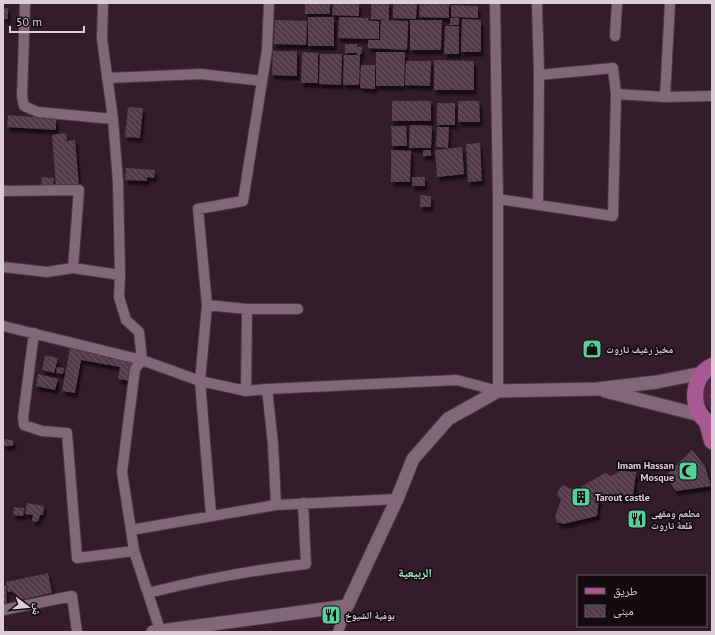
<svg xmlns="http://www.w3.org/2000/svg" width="715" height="635" font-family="'PT Sans','Noto Naskh Arabic',sans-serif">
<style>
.grass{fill:url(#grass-tufts)}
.building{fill:url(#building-back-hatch);filter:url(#shadow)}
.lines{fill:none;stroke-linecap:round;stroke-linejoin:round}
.minor-casing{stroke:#4c3a46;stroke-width:12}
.tertiary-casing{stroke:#4c3a46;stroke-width:15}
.primary-casing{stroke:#4c3a46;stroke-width:18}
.minor{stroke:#816778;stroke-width:10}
.tertiary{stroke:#816778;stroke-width:13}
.primary{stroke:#a95992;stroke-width:16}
.labels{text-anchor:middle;stroke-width:3.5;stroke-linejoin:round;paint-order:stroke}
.poi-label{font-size:10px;font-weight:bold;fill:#dccdd6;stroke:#140b11;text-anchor:start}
.quarter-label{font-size:12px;font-weight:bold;fill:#a0f1c6;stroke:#140b11}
</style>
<defs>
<pattern id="grass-tufts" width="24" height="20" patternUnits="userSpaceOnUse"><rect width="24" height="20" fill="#542746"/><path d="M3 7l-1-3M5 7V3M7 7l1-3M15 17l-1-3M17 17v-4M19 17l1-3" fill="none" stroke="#6c4560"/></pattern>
<pattern id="building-back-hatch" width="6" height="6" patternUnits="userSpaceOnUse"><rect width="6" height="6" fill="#533b4b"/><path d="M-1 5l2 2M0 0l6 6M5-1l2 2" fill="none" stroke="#6b5664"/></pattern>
<filter id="shadow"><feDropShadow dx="2.5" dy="4.5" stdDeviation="1" flood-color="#0009"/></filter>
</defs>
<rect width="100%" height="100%" fill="#331d2b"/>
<!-- grass -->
<path class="grass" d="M712 375V412C700 401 703 386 712 375Z"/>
<!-- building -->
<path class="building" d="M305 3H330V14H305Z
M333 3H359V16L332 15Z
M371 3H389V20L371 19Z
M393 3H417L416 19 393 18Z
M420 3H449V18L419 17Z
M451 5 478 6V18L451 17Z
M3 8H8V19H3Z
M308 17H334V46H308Z
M339 17 368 18V21H379V39L338 38Z
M450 18H459V25H450Z
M462 19 481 20V52H461Z
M275 20 307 21 306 45 274 44Z
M381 20 408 21 407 50 368 48V40H380Z
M410 20H442L441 50H410Z
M445 26H459V54H444Z
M345 44H357V47H362V54H360L359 85H343L344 55H357V53H345Z
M273 51H297V76L272 75Z
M302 52 318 53V83H301Z
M376 52H405L404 86H376Z
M320 54H342L341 85 319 84Z
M434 60 474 61V90H434Z
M406 61H431L430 86 405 85Z
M361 65H375V89L360 88Z
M392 101H431V121H392Z
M458 101H479L480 122H458Z
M437 103H455V125H437Z
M128 107 143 108 140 138 125 137Z
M8 115 56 119V130L7 127Z
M410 125 432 126 431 148H409Z
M391 126H406L407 146H392Z
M437 127H449L448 148 436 147Z
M66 133 67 141 75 140 79 185 56 187 52 135Z
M480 143 482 181 468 182 466 144Z
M462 147 464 174 437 177 435 150Z
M391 150 411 151 410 182H391Z
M423 150H431V156H423Z
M126 168 155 170 154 178 147 177V181L125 180Z
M42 177 54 178 53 187 41 186Z
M412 177H425V186H412Z
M420 195 431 196V207H420Z
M70 348 134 360 130 381 118 379 120 367 81 360 75 393 62 391Z
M45 355 58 358 54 373 42 370Z
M57 367 64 368 63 374 56 373Z
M38 374 58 379 55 390 36 386Z
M3 439 13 440V446H3Z
M692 450 705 466 711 486 676 491 665 476Z
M620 471 636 472 633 496 624 498 607 496 599 500 597 516 563 524 557 522 555 517 561 500 557 495 559 489 563 485 572 489 579 488 605 473 611 476Z
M27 503 44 506 43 515H40L38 522 32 521 33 515 25 514Z
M14 507 24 508 23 516 13 515Z
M48 573 52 593 15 601 12 591 8 592 6 582Z
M3 586H6L7 604H3Z"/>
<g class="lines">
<defs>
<path id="minor" d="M25 3 22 97 24 106 38 112 113 119
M269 3 267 50 243 201 198 209 207 305 247 309 246 391 267 389 273 444 276 505
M537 3 539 75
M615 36 617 3
M107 78 201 74 262 81
M665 97 670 3
M3 191 79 190 73 268 120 275 118 182 113 119 102 39 103 3
M498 199 613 216 616 94 665 97 712 96
M538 205 539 75 613 68 616 94
M3 267 47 272 73 268
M247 309H298
M3 326 142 360 139 332 126 320 119 297 120 275
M34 333 23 417 24 425 42 431 67 433 77 558 134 551
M267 389 457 380 498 391V199L495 3
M211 515 200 381 246 391
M131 530 122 472 135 369 142 360 200 381 207 305
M148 593C200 580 252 570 306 564L303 503
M3 610 72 596 77 632
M160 630 134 551 131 530 276 505 397 499
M338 632 347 606"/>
<path id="tertiary" d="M605 391 700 415
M153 632 347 606 397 499 413 459 448 419 498 391 597 389 657 382 702 373"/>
<path id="primary" d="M712 366C690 376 689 415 712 424
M707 422 712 441"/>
</defs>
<!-- minor casing -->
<use href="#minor" class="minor-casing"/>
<!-- tertiary casing -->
<use href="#tertiary" class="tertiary-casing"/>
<!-- primary casing -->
<use href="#primary" class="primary-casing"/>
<!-- minor -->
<use href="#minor" class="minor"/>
<!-- tertiary -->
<use href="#tertiary" class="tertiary"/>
<!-- primary -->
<use href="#primary" class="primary"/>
</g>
<!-- icons -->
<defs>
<symbol id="shop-square" viewBox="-11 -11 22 22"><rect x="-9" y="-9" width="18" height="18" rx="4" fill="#51d397" stroke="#140b11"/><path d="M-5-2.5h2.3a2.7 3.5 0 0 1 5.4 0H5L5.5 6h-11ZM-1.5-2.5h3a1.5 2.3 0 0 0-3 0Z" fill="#111"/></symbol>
<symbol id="mosque-square" viewBox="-11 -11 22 22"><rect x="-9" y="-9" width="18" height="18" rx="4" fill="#51d397" stroke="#140b11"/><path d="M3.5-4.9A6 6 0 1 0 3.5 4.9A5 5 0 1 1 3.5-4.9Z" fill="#111"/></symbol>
<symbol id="building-square" viewBox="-11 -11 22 22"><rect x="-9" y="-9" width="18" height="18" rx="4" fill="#51d397" stroke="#140b11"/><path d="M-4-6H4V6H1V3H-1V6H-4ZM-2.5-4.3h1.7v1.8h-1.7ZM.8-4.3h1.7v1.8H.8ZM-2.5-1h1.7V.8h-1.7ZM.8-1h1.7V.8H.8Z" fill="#111"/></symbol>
<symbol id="restaurant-square" viewBox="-11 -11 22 22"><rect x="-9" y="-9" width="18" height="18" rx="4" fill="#51d397" stroke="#140b11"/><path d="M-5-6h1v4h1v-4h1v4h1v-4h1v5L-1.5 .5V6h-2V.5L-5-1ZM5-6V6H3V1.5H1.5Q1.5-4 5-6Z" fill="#111"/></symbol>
</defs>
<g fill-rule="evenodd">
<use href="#shop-square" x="581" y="338" width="22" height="22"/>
<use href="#mosque-square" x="677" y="460" width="22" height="22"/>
<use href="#building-square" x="570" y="486" width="22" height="22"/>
<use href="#restaurant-square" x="626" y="508" width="22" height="22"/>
<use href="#restaurant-square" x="320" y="604" width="22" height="22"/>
</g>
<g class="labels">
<!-- poi labels -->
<g class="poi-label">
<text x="606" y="353">مخبز رغيف تاروت</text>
<text x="674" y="469" text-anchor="end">Imam Hassan<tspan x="674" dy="12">Mosque</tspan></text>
<text x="595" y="501">Tarout castle</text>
<text x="651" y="517">مطعم ومقهى<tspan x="651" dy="12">قلعة تاروت</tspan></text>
<text x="345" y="619">بوفية الشيوخ</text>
</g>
<!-- quarter labels -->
<g class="quarter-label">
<text x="415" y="577">الربيعية</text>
</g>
</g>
<!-- border -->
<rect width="715" height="635" fill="none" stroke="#dccdd6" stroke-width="8"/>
<!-- legend -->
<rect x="577" y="575" width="130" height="52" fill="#140b11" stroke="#645960"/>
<rect x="585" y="588" width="20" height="6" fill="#a95992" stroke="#645960"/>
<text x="613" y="595" font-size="12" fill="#dccdd6">طريق</text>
<rect x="585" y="605" width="20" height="12" fill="url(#building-back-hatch)" stroke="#645960"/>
<text x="613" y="615" font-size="12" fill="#dccdd6">مبنى</text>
<!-- north arrow -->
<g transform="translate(28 607) rotate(106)" stroke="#140b11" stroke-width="3" paint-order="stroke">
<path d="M0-3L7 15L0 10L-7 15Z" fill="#dccdd6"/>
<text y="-6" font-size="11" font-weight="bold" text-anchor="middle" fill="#dccdd6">ش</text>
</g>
<!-- scale -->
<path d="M10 26v6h74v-6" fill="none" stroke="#dccdd6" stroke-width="2"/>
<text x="16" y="26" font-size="12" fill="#dccdd6" stroke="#140b11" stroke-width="3" paint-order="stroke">50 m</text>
</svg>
